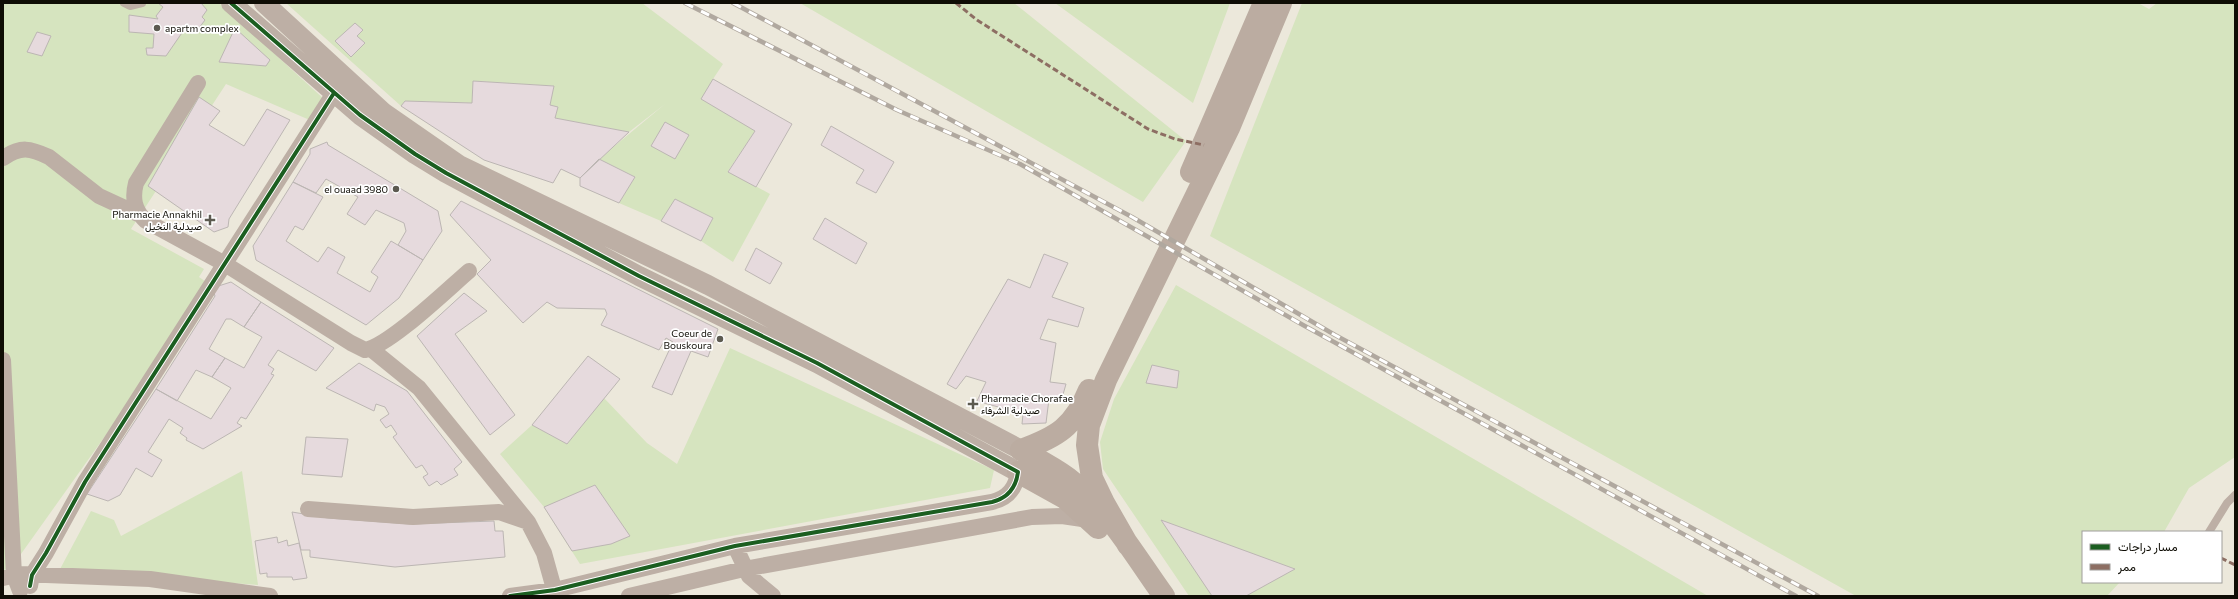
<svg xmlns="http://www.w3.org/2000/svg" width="2238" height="599" font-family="Commissioner,Vazirmatn,sans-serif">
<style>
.green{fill:#d6e4bf}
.building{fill:#e6dadd;stroke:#bcb6b3}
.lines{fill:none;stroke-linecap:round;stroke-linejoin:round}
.service{stroke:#bdafa5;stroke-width:8}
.minor{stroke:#bdafa5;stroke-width:16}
.tertiary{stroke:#bdafa5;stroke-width:20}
.secondary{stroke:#bbaca1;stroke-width:22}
.rail-casing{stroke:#b0a89f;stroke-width:4.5}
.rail{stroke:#fff;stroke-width:3;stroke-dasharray:9;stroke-linecap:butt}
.quiet{stroke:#8d6e63;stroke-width:3;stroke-dasharray:6 3;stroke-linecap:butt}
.cycleway-casing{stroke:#fff;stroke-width:6}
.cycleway{stroke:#1b5e20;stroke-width:4}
.poi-dot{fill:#5c5a50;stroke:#fff;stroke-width:1.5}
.labels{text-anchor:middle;stroke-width:3.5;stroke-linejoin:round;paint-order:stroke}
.poi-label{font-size:10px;fill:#0f0d05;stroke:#fff;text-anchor:end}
</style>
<rect width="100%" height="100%" fill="#ece8db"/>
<!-- green -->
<path class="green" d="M3 3H219L325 100 312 121 226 84 131 229 204 269 199 277 212 286 11 568 3 570Z
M286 3H642L723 64 713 79 755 131 728 171 770 194 733 262 701 241 713 218 661 221 619 203 635 177 599 159 665 104 629 132 555 118 558 107 550 105 554 86 474 81 472 103 405 101 401 106Z
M800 3H1014L1186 141 1143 202Z
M1055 3H1230L1193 103Z
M1302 3H2138L2149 9 2157 3H2235V457L2189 488 2164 532H2083V582H2120L2107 596H1856L1210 236Z
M1176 285 1708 596H1189L1103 469 1100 442 1114 399Z
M730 348 994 470 990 488 580 564 544 507 500 454 532 425 567 444 604 398 647 443 677 464Z
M242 471 258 585 59 571 91 511 114 520 121 536Z"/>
<!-- building -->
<path class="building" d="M158 3H201L207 10 202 17 205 20 196 32 188 24 166 56 147 55 146 48H153L154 34 129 32V15L158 19 156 16 163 7Z
M355 23 363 30 357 36 365 43 351 57 335 41Z
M235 28 270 60 266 66 219 62Z
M37 32 51 36 42 56 27 52Z
M713 79 792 124 756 187 728 172 755 131 701 99Z
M473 81 554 86 550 105 558 107 555 118 629 132 580 178 561 169 553 183 484 160 401 106 405 101 472 103Z
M199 97 220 111 209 125 244 146 267 109 290 120 229 219 228 227 214 232 148 186Z
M665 122 689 135 675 159 651 146Z
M831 126 894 162 876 193 856 183 864 170 821 145Z
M327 142 328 145 438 211 442 231 423 260 398 245 406 231 404 223 376 210 365 225 347 214 358 197 326 179 316 193 293 182 310 154V149Z
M599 159 635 177 619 203 580 186V178Z
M293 182 323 197 303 230 295 226 286 241 318 262 328 247 345 257 337 273 370 292 378 277 371 272 391 241 423 260 399 298 366 325 256 260 253 246Z
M675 199 713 218 701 241 661 221Z
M461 201 718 329 708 357 691 351 672 395 652 387 673 342 666 338 659 350 601 325 607 314 605 309 557 308 547 302 523 323 477 274 491 260 450 215Z
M825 218 867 243 856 264 813 239Z
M756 248 782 263 770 284 745 270Z
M1044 254 1068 263 1052 297 1084 308 1078 327 1048 319 1040 339 1056 343 1050 382 1066 384 1062 398 1049 399 1046 423 1022 424 1023 414 977 401 986 382 966 376 956 389 947 384 1008 279 1030 288Z
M231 282 261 302 244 327 231 319H226L209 349 225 358 212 377 196 370 177 401 156 389 215 296 212 288Z
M464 293 487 311 455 334 515 415 490 435 417 336Z
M261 302 334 348 316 371 278 350 268 365 274 369 271 374 274 375 246 419 241 417 237 423 242 426 203 449 186 440 187 438 180 433 183 428 169 419 148 452 162 460 152 477 136 468 120 495 108 501 87 494 156 389 211 419 231 388 212 377 225 358 244 368 262 337 244 327Z
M588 356 620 379 567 444 532 425Z
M359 363 407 391 462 462 454 469 458 475 441 485 437 481 429 486 423 477 428 474 422 465 416 468 393 437 397 434 391 425 386 428 380 420 389 414 385 407 376 404 374 411 326 388Z
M1152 365 1179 371 1177 388 1146 383Z
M306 437 348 439 342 477 302 474Z
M595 485 630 536 611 544 572 551 544 507Z
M292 512 328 518 410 524 494 521 495 531H503L505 557 395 567 310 557V550H301Z
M1161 520 1295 569 1246 596H1212Z
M277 537 278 543 287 540 288 546 299 543 307 578 293 580 292 577H267V573L260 574 255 541Z"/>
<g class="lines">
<!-- service -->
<path class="service" d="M124 3 130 6 142 3
M2209 532 2227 503 2235 495"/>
<!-- minor -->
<path class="minor" d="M198 83 136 183C132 198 134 210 146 221L225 264 351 343 365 350C389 346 448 289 469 271
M3 158C21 146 30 148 49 157L99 196 138 214
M371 349 419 388 528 522 544 553 556 596
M3 360 14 575 20 591
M308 509 413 517 499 512 528 522
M735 546 749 576 773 596
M3 578 20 574 150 579 270 596
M30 586 32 575 46 553 85 482 334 93
M510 596 555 590 735 546 992 502C1008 498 1016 488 1018 472
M629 596 744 569 1032 517 1062 516 1089 520"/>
<!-- tertiary -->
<path class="tertiary" d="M231 3 360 115 415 154 446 173 639 276 817 363 1018 472
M264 3 384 113 459 165 708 285 1021 450"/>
<!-- secondary -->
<path class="secondary" d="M1191 172 1264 3
M1021 450C1057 437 1074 427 1089 390
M1021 450C1037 459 1053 467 1068 478 1108 508 1135 556 1164 596
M1018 472 1065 498 1098 528
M1128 545 1104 503 1092 478 1087 445 1089 425 1106 380 1229 128 1281 3"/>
<defs>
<path id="rail" d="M685 3 897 110 1020 164 1303 325 1796 596
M733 3 1132 217 1335 335 1818 596"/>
</defs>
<!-- rail casing -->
<use href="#rail" class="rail-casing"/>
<!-- rail -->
<use href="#rail" class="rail"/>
<!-- quiet -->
<path class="quiet" d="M956 3 977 20 1148 129 1175 139 1204 145
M2221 558 2235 565"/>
<defs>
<path id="cycleway" d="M231 3 360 115 415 154 446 173 639 276 817 363 1018 472C1016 488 1008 498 992 502L735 546 555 590 510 596
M30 586 32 575 46 553 85 482 334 93"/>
</defs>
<!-- cycleway casing -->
<use href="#cycleway" class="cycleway-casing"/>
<!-- cycleway -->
<use href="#cycleway" class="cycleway"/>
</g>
<!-- markers -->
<g class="poi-dot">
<circle cx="157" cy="28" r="4"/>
<circle cx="396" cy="189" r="4"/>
<path d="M208 214h4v4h4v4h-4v4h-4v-4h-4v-4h4z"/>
<circle cx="720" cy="339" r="4"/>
<path d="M971 398h4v4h4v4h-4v4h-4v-4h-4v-4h4z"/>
</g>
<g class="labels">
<!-- poi labels -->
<g class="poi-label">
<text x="165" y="32" text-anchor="start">apartm complex</text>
<text x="388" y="193">el ouaad 3980</text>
<text x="202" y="218">Pharmacie Annakhil<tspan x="202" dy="12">صيدلية النخيل</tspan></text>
<text x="712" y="337">Coeur de<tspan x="712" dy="12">Bouskoura</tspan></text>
<text x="981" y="402" text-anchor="start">Pharmacie Chorafae<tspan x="981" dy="12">صيدلية الشرفاء</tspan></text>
</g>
</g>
<!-- border -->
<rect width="2238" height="599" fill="none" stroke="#0f0d05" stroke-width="8"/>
<!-- legend -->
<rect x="2082" y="531" width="140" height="52" fill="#ffffff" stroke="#9f9e9b"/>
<rect x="2090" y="544" width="20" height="6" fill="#1b5e20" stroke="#9f9e9b"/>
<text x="2118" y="551" font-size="12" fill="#0f0d05">مسار دراجات</text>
<rect x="2090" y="564" width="20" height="6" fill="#8d6e63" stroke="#9f9e9b"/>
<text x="2118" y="571" font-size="12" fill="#0f0d05">ممر</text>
</svg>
